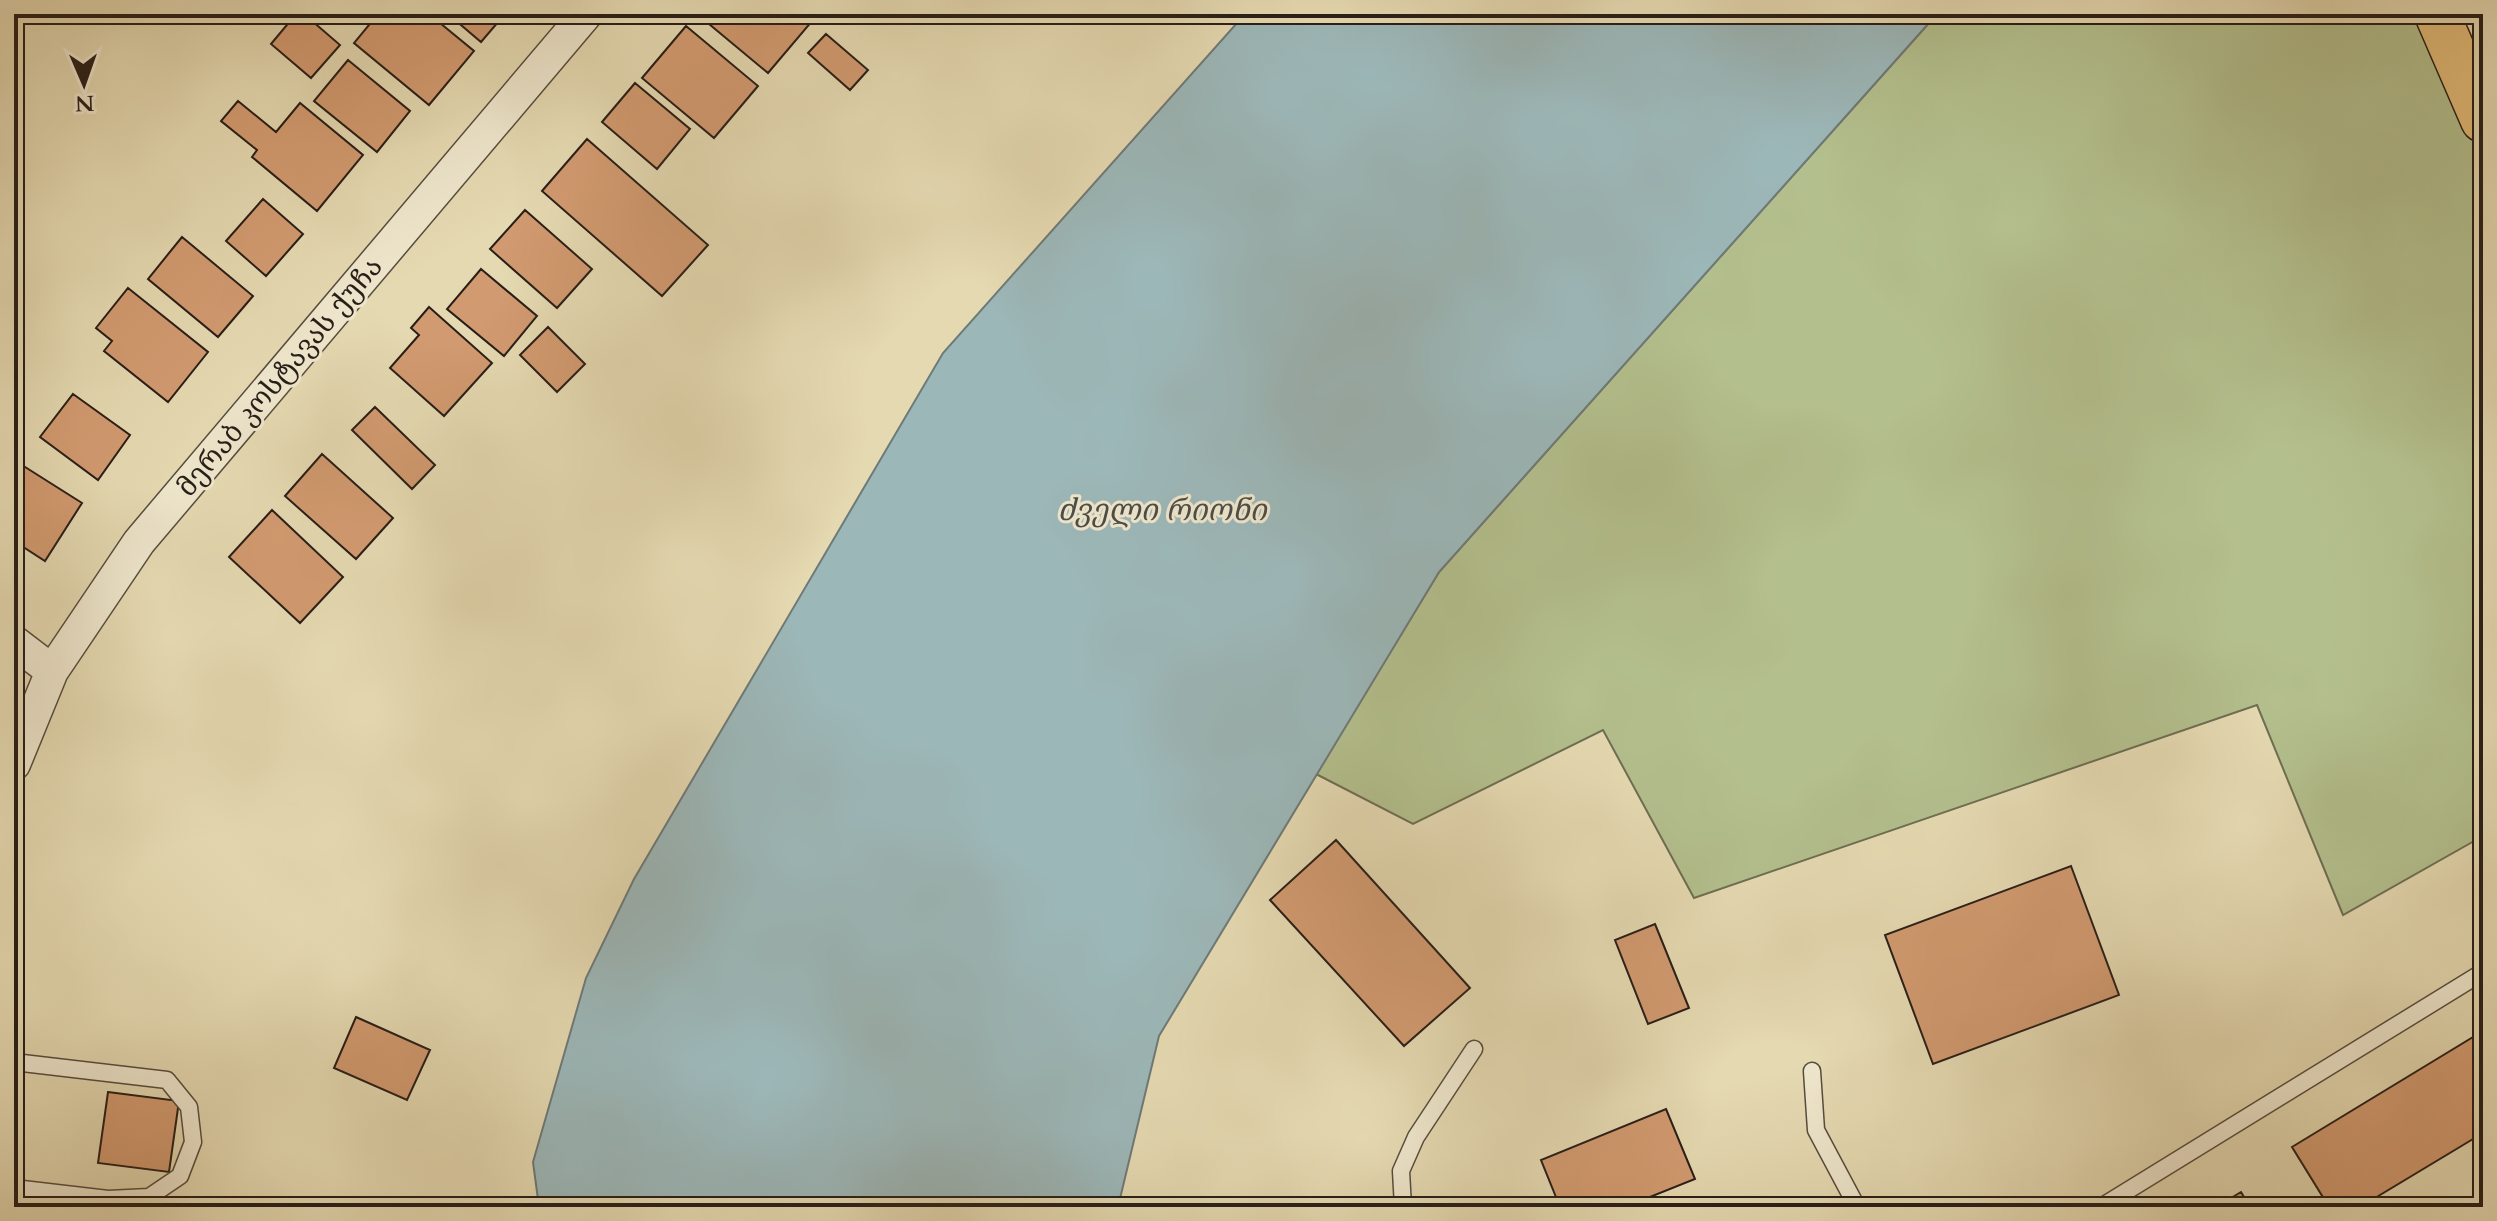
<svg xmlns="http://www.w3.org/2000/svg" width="2497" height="1221" font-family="Cardo,'Noto Serif Georgian',serif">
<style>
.green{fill:#b3bf8d;stroke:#6e6e52;stroke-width:2}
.water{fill:#9cb7b8;stroke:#6e7a78;stroke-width:2}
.building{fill:#d29a70;stroke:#281e18;stroke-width:2}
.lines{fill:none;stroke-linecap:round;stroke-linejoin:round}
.lane-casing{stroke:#574d3e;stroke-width:19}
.street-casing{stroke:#574d3e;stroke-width:35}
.highway-casing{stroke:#281e18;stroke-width:47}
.lane{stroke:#eee6cc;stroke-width:16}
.street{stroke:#eee6cc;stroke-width:32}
.highway{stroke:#e2bc78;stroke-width:44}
.labels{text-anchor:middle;stroke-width:6;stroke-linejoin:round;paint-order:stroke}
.street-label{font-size:28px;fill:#281e18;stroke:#eee6cc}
.water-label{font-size:30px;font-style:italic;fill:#4b4c48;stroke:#eee6cc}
</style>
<rect width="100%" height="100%" fill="#e5d9b1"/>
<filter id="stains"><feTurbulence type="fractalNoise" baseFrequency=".0025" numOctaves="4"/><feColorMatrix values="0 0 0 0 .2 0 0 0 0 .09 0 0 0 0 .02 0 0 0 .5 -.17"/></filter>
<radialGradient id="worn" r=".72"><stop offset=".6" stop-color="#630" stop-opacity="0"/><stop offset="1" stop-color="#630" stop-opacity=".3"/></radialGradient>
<!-- green -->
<path class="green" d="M1937 14H2421L2483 162V836L2343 915 2257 705 1694 898 1603 730 1413 824 1316 774 1439 572Z"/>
<!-- water -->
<path class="water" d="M1245 14H1937L1439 572 1159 1036 1118 1207H539L533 1162 586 978 634 879 943 353Z"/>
<!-- building -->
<path class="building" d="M296 14H304L340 45 311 78 271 44Z
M378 14H429L474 51 429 105 354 43Z
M448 14H505L481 42Z
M697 14H805L813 20 768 73Z
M686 26 758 86 714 138 642 78Z
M826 34 868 70 850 90 808 53Z
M348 60 410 111 377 152 314 101Z
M635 83 690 129 657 169 602 122Z
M238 101 276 132 300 103 363 155 317 211 252 157 257 150 221 121Z
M587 139 708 245 662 296 542 191Z
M263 199 303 234 266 276 226 241Z
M525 210 592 269 557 308 490 249Z
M182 237 253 296 218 337 148 279Z
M481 269 537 316 504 356 447 309Z
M128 288 208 352 168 402 104 351 112 341 96 328Z
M429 307 492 363 444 416 390 368 419 335 411 328Z
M548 327 585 364 557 392 520 355Z
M73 394 130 435 98 480 40 437Z
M375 407 435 465 412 489 352 430Z
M322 454 393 518 356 559 285 496Z
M14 460 82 503 45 561 14 541Z
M272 510 343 577 300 623 229 557Z
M1336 840 1470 988 1404 1046 1270 900Z
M2071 866 2119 995 1933 1064 1885 935Z
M1655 924 1689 1008 1648 1024 1615 940Z
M356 1017 430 1050 407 1100 334 1068Z
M2483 1031V1133L2360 1207H2329L2292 1147Z
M108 1092 179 1101 169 1172 98 1163Z
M1666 1109 1695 1179 1625 1207H1560L1541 1160Z
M2241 1192 2250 1207H2216Z"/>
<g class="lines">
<defs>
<path id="lane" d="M14 1062 167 1080 189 1107 193 1142 180 1176 149 1197 108 1199 14 1188
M1812 1071 1816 1130 1857 1207
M1403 1207 1401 1171 1416 1137 1474 1049
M2101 1207 2483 972"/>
<path id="street" d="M14 642 52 671
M14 764 52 671 139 542 586 14"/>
<path id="highway" d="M2437 14 2483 120"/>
</defs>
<!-- lane casing -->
<use href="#lane" class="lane-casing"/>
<!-- street casing -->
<use href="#street" class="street-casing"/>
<!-- highway casing -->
<use href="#highway" class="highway-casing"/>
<!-- lane -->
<use href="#lane" class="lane"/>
<!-- street -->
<use href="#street" class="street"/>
<!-- highway -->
<use href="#highway" class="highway"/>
</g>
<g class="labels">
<!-- street labels -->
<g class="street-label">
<text transform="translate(279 376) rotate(-50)" y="10">მერაბ კოსტავას ქუჩა</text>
</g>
<!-- water labels -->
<g class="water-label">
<text x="1162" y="520">ძველი რიონი</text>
</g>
</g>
<!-- margin -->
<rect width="2497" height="1221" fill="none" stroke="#e5d9b1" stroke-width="48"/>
<rect x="16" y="16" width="2465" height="1189" fill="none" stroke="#281e18" stroke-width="4"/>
<rect x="24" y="24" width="2449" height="1173" fill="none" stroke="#281e18" stroke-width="2"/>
<!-- north arrow -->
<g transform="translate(84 84) rotate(178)" stroke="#eee6cc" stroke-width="6" paint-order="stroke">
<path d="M0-6L14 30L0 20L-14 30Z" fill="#281e18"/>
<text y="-12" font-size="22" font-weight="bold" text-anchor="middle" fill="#281e18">N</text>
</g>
<rect width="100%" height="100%" filter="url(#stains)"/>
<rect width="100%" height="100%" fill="url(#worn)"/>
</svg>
